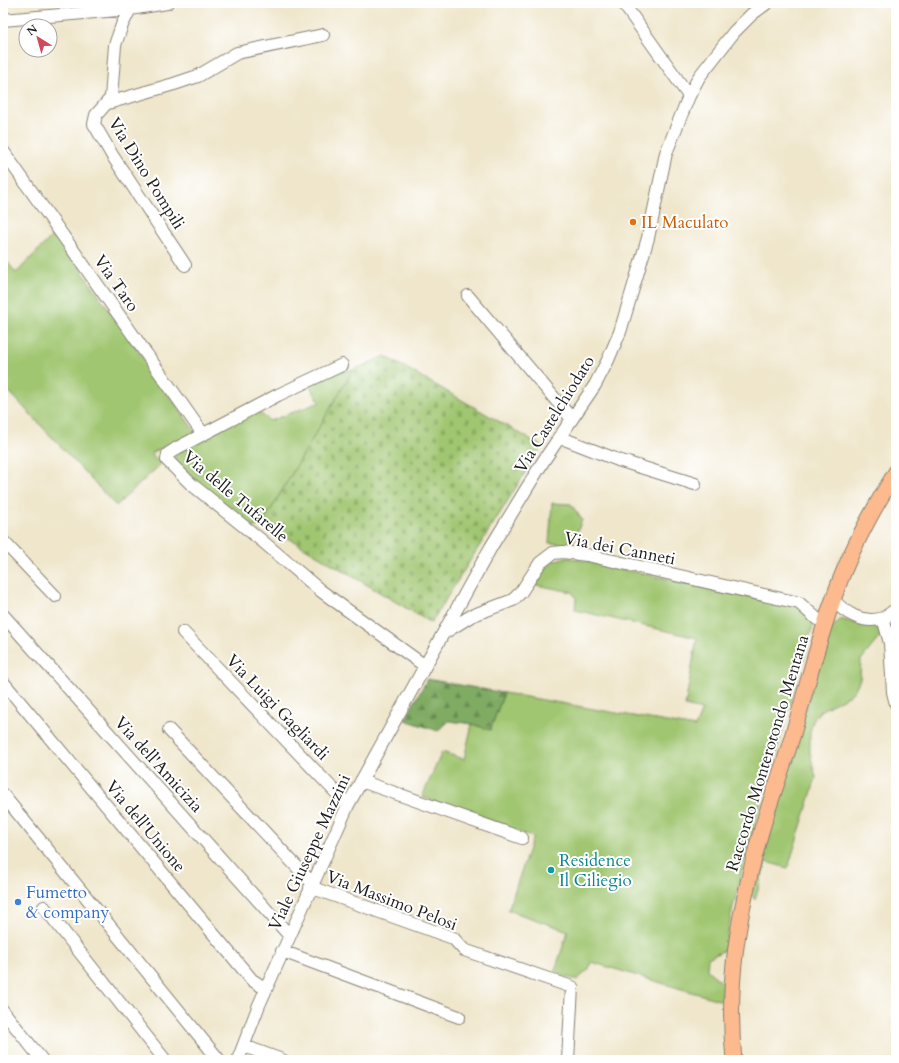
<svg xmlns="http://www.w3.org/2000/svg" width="899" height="1063" font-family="Cardo,serif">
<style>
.grass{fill:#a0c671;stroke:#5e7146}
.forest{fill:url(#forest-firs);stroke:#4e6440}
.cemetery{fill:url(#cemetery-stones);stroke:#5e7146}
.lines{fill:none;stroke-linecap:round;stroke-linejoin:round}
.minor-casing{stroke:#868174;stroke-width:14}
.major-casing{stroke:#868174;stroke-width:17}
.minor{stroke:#fff;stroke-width:12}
.major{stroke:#fcba8e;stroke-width:15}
.food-dot{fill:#e8710a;stroke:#fff;stroke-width:1.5}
.culture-dot{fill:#0f9aa8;stroke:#fff;stroke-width:1.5}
.shop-dot{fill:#3f7fe0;stroke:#fff;stroke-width:1.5}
.labels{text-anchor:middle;stroke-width:4;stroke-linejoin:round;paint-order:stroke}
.street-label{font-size:17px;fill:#1c1c1c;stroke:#fff}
.food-label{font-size:17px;fill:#c56008;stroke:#fff;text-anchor:start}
.culture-label{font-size:17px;fill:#0d838f;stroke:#fff;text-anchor:start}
.shop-label{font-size:17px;fill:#366cbe;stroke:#fff;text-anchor:start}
</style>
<defs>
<pattern id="forest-firs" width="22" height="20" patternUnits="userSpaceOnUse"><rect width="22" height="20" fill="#80ab63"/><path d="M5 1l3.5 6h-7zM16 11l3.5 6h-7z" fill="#688a51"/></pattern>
<pattern id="cemetery-stones" width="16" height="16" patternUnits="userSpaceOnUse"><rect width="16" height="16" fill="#a0c671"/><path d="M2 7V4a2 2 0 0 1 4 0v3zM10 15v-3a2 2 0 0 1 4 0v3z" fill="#89aa61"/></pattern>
</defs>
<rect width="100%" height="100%" fill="#fff"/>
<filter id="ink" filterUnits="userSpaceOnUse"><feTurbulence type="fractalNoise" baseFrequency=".025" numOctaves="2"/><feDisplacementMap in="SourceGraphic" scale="8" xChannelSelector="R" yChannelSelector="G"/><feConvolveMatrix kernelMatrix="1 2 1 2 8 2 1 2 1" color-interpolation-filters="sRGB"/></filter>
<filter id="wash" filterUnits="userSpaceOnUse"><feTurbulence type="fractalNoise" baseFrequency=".012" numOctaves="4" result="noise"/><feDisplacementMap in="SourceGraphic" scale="16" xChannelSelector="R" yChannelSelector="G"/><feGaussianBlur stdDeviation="0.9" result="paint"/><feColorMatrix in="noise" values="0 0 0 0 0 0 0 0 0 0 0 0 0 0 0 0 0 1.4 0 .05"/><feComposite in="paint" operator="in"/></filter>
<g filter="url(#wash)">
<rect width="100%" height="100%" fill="#efe6cb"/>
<!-- grass -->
<path class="grass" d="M55 233 196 433 151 453 161 464 116 506 3 385V256L16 273Z
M353 370 263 523 253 528 176 465 175 454 256 410 270 421 320 402 309 385 339 371Z
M552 503 571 504 582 520 572 545 549 543Z
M566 557 799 607 814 622 746 856 732 911 725 950 708 958 707 970 723 983 722 1001 591 962 589 969 577 980 554 973 568 931 508 910 533 837 422 797 442 752 464 759 472 724 490 730 504 693 695 727 702 710 685 706 697 638 575 610 576 598 572 592 531 584 553 561Z
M841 619 858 624H879L882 634 861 660 860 679 854 691 848 696 820 711 813 721 810 732V753L816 778 788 868 766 862 755 900 751 894 828 634 833 626Z"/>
<!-- forest -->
<path class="forest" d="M427 679 504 693 490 730 472 724 449 721 438 731 405 720Z"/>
<!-- cemetery -->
<path class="cemetery" d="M385 356 542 446 431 623 263 523 353 370Z"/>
</g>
<g filter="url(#ink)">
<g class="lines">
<defs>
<path id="minor" d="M133 3 122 25 115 45 111 98 96 115 94 124 112 155 185 265
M623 3 689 96
M3 20 130 9 167 3
M108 103 174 84 198 76 237 53 323 35
M3 151 203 434
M468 296 572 419
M342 365 278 395 177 448 168 454 167 460 190 483 261 540 321 591 425 666
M559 437 618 460 695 484
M3 541 55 596
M833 599C844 613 864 625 883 618 888 616 892 612 896 609
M3 615 289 935
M883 618 890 643 893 692 896 704
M183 632 348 805
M444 633 471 616 513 600 521 592 540 563 553 553 563 552 587 555 799 603 817 619
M3 682 252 980 266 989
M169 730 312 883
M361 781 522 838
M3 795 219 1060
M310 887 453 938 464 950 572 987 568 1060
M44 907 165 1060
M282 951 459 1017
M3 1011 42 1060
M244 1046 282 1060
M238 1060 259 1005 348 805 491 547 544 460 595 385 608 360 620 332 648 238 666 153 689 96 699 77 734 32 752 14 767 3"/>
<path id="major" d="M734 1060C726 983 738 917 758 843 767 807 782 772 792 737 806 691 817 644 833 600 848 555 871 512 896 472"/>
</defs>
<!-- minor casing -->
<use href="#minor" class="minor-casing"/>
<!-- major casing -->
<use href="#major" class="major-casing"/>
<!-- minor -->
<use href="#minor" class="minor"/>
<!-- major -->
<use href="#major" class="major"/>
</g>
</g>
<!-- markers -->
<circle class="food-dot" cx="633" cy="222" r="4"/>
<circle class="culture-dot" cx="551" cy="870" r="4"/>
<circle class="shop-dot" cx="18" cy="902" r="4"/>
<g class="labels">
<!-- street labels -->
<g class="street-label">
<text transform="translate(147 173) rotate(58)" y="6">Via Dino Pompili</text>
<text transform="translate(117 283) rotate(55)" y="6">Via Taro</text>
<text transform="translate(554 414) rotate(-58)" y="6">Via Castelchiodato</text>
<text transform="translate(236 496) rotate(40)" y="6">Via delle Tufarelle</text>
<text transform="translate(620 548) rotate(11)" y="6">Via dei Canneti</text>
<text transform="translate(278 707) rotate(46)" y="6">Via Luigi Gagliardi</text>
<text transform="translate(767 753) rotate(-73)" y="6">Raccordo Monterotondo Mentana</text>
<text transform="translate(159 764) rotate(48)" y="6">Via dell'Amicizia</text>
<text transform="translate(146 826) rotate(50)" y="6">Via dell'Unione</text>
<text transform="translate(309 852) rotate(-65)" y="6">Viale Giuseppe Mazzini</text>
<text transform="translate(392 900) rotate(21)" y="6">Via Massimo Pelosi</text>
</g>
<!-- food labels -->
<g class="food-label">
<text x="641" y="228">IL Maculato</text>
</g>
<!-- culture labels -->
<g class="culture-label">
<text x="559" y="866">Residence<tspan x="559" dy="20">Il Ciliegio</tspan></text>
</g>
<!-- shop labels -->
<g class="shop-label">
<text x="26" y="898">Fumetto<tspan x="26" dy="20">&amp; company</tspan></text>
</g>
</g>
<!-- margin -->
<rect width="899" height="1063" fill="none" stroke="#fff" stroke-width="16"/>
<!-- north arrow -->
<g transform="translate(38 38) rotate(323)"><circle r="19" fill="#ffffff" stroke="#a4a4a4"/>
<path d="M0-3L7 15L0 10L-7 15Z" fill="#d1495b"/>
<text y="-6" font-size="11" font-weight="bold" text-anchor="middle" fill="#1c1c1c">N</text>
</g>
</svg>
